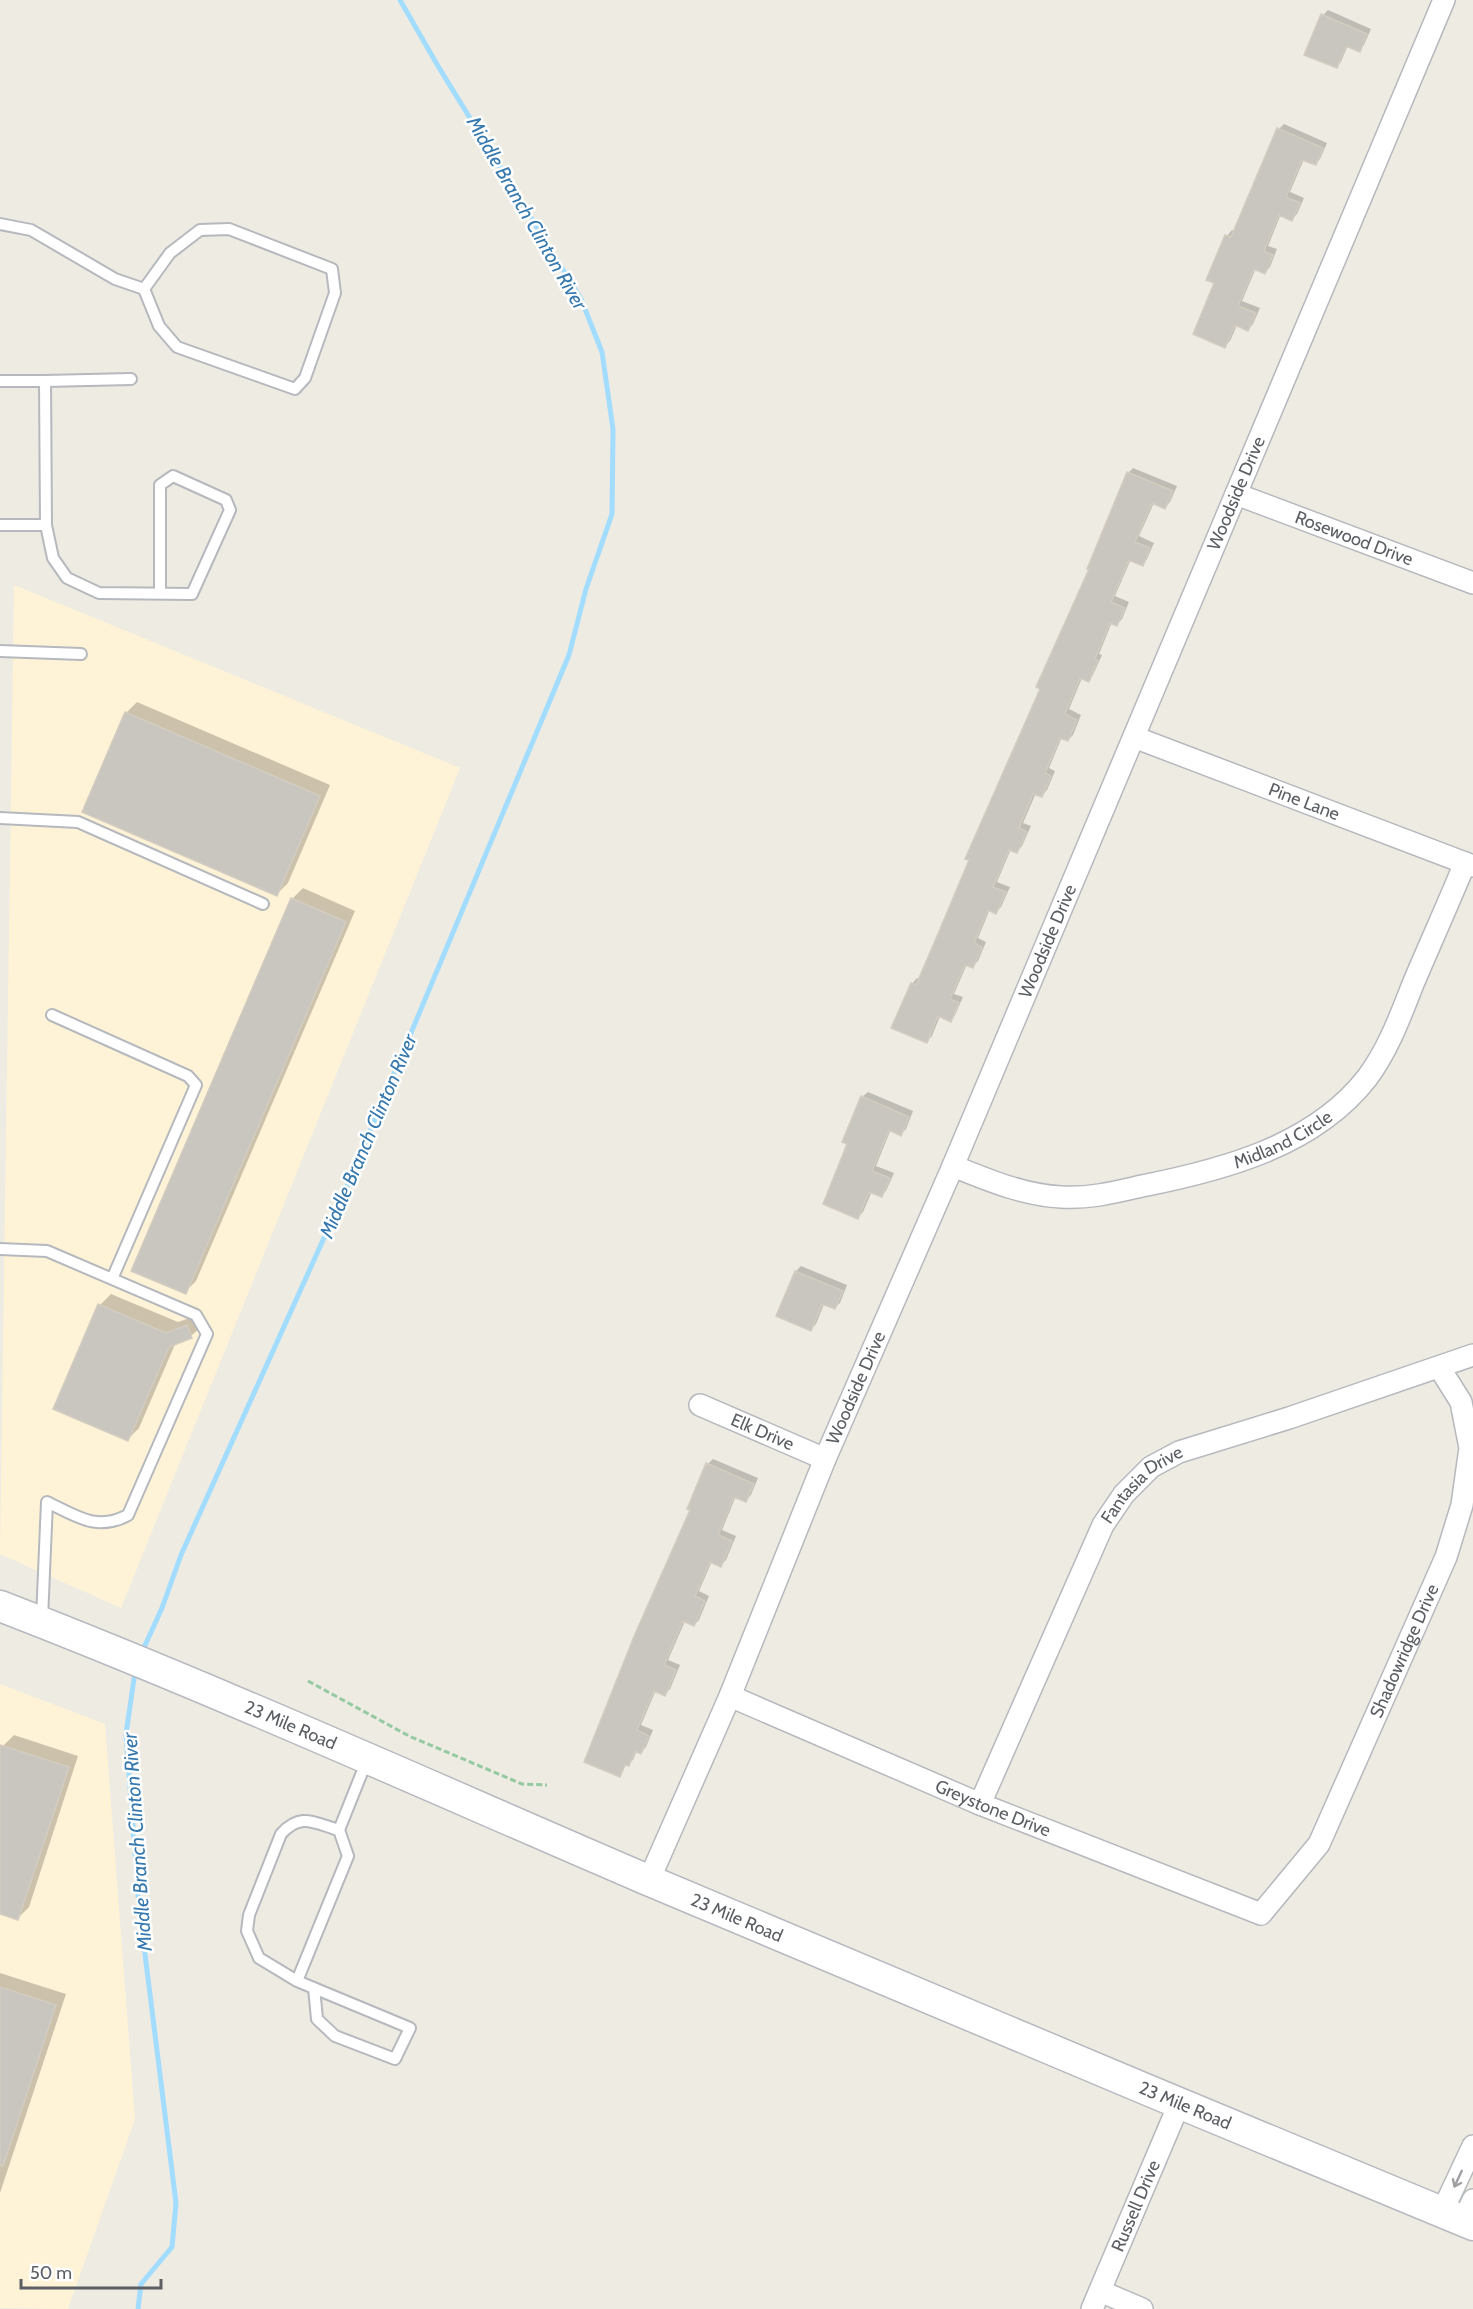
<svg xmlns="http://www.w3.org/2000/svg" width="1473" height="2309" font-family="Cabin,sans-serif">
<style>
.commercial{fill:#fff3d7}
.shadow{fill:#0003}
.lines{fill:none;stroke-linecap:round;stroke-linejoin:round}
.stream{stroke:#a2dcff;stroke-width:5}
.building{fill:#c9c5bf;stroke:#d3ccc0;stroke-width:1.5}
.lane-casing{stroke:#b5b9be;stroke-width:14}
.street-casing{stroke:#b5b9be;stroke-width:24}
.secondary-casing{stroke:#b6bac0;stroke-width:33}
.path{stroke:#95c9a1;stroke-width:3;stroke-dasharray:6 3;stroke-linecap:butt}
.lane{stroke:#fff;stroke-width:10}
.street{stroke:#fff;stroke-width:21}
.secondary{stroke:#fff;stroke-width:30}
.oneway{stroke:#9d9fa2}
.labels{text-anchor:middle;stroke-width:5;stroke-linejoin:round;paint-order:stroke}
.street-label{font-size:18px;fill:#5b5f64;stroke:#fff}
.water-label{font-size:20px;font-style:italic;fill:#3679ae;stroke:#fff}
</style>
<rect width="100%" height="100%" fill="#eeebe2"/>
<!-- commercial -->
<path class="commercial" d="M14 585 460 768 121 1608 0 1554Z
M0 1684 105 1724 135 2119 68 2309 0 2308Z"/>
<!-- shadow -->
<path class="shadow" d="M1328 10 1371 29 1364 45 1359 50 1348 45 1341 62 1336 67 1323 15Z
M1284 124 1327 143 1320 159 1315 164 1304 159 1290 192 1304 198 1297 214 1292 219 1281 214 1268 246 1277 249 1270 267 1265 272 1256 268 1242 301 1260 308 1253 324 1248 330 1237 325 1230 341 1225 346 1216 282 1208 279 1227 236 1232 230 1235 232 1279 129Z
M1133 468 1177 486 1170 502 1165 508 1154 503 1139 536 1154 543 1147 559 1142 564 1131 559 1115 596 1129 602 1122 619 1117 624 1112 622 1099 654 1102 655 1093 675 1088 680 1082 678 1069 709 1081 715 1073 735 1068 740 1062 737 1049 768 1055 771 1047 790 1042 796 1036 793 1023 823 1031 826 1022 846 1017 851 1011 849 997 882 1010 887 1001 907 996 912 990 909 978 938 986 942 978 961 973 966 967 964 954 994 963 997 955 1015 950 1020 940 1016 932 1036 927 1041 912 984 917 978 920 980 1042 688 1128 473Z
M137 702 330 785 288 883 277 894 126 713Z
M303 888 355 911 196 1281 185 1292 292 899Z
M868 1092 913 1111 906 1129 901 1134 891 1129 876 1166 894 1173 886 1191 881 1196 872 1191 863 1212 858 1217 849 1144 862 1097Z
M801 1266 847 1285 840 1303 834 1308 824 1304 816 1324 811 1329 778 1315 796 1271Z
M111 1294 178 1322 198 1315 202 1326 191 1336 176 1342 139 1428 128 1439 55 1408 100 1305Z
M713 1459 758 1478 751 1495 746 1500 736 1496 722 1530 736 1536 726 1560 721 1565 712 1561 699 1591 709 1596 699 1620 694 1625 685 1621 668 1660 680 1665 670 1689 665 1694 656 1690 641 1725 653 1730 646 1747 641 1752 637 1750 633 1760 627 1764 619 1775 692 1509 708 1464Z
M14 1735 78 1756 29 1907 18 1918 0 1912V1755L3 1746Z
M0 1973 66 1994 0 2193Z"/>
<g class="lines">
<!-- stream -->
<path class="stream" d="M142 1652 162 1608 181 1555 342 1198 569 655 586 589 612 514 613 429 602 352 581 299 438 66 400 0
M135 1672 126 1734 139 1906 176 2203 172 2247 141 2284 138 2309"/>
</g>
<!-- building -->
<path class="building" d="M1321 14 1367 34 1360 52 1346 46 1337 68 1304 55Z
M1277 128 1323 148 1316 165 1302 160 1286 197 1300 203 1292 221 1279 215 1264 251 1273 255 1265 274 1254 269 1238 306 1256 313 1248 331 1235 325 1225 348 1193 334 1214 283 1206 280 1225 235 1231 237Z
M1127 472 1173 491 1165 509 1152 503 1135 542 1150 548 1143 566 1129 560 1111 602 1125 608 1117 626 1110 623 1095 659 1098 660 1089 682 1080 678 1065 714 1077 720 1068 741 1060 738 1045 773 1051 776 1042 797 1033 794 1019 828 1027 832 1017 853 1009 850 993 887 1006 892 996 914 988 910 974 943 982 947 973 968 965 965 950 999 959 1003 951 1022 938 1016 927 1043 891 1028 911 983 916 985 940 929 969 860 965 859 1040 689 1036 687 1089 569H1087Z
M125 712 320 796 277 896 82 812Z
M291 898 346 922 186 1294 131 1271Z
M861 1096 909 1117 901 1136 889 1130 872 1171 890 1178 882 1197 869 1192 858 1219 823 1204 847 1144 842 1142Z
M795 1271 843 1291 835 1309 822 1304 811 1331 776 1316Z
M98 1304 166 1333 187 1325 192 1338 169 1347 128 1441 53 1409Z
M706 1463 754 1484 746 1502 734 1497 718 1535 732 1541 721 1567 710 1562 695 1596 705 1601 694 1626 683 1621 664 1665 676 1670 665 1696 654 1691 637 1730 649 1736 641 1754 635 1751 629 1766 625 1765 620 1777 584 1762 635 1634 690 1510 687 1509Z
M0 1745 69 1767 18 1920 0 1914Z
M0 1987 56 2005 3 2166 0 2165Z"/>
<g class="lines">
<defs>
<path id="lane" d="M0 224 31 230 115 279 144 289 159 326 177 347 295 389 305 378 335 293 332 269 229 229 200 230 170 253 144 289
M0 381H45
M0 525H46L53 558 67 578 99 593 192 594 230 510 226 500 173 476 160 485V593
M46 525 45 381 131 379
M0 651 81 654
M0 818 78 822 263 904
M52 1015 188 1076 196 1085 112 1279
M0 1249 47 1251 196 1315 207 1334 128 1515C97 1532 76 1516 47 1502L42 1619
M297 1981 259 1958 247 1931 249 1915 281 1834C301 1812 314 1823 339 1830
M314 1988 317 2019 335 2036 395 2059 410 2028 297 1981 348 1856 339 1830 367 1760"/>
<g id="street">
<path id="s1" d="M1236 494 1473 583"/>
<path id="s2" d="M1134 737 1473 866"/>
<path id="s3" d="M953 1166C988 1180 1023 1195 1061 1197 1089 1199 1116 1192 1142 1186 1223 1170 1314 1146 1367 1078 1388 1050 1400 1017 1413 984 1430 944 1448 904 1465 863"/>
<path id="s4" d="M700 1405 825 1459"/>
<path id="s5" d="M730 1696 980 1804 1261 1914 1319 1844 1446 1557 1462 1505 1470 1448 1461 1402 1439 1367"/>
<path id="s6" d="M980 1804 1103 1525 1124 1494 1151 1467 1179 1452 1289 1418 1473 1355"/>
<path id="s7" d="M649 1880 730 1696 825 1459 953 1166 1444 0"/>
<path d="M1442 2212 1473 2146"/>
<path d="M1463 2221 1473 2200"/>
<path d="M1100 2291 1142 2309"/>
<path id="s8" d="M1092 2309 1180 2102"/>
</g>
<g id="secondary">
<path id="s9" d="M0 1606C217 1690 429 1786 643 1878 919 1996 1196 2110 1473 2225"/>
</g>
</defs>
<!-- lane casing -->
<use href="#lane" class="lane-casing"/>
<!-- street casing -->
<use href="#street" class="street-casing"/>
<!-- secondary casing -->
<use href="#secondary" class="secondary-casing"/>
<!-- path -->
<path class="path" d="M308 1681 409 1736 522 1784 547 1785"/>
<!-- lane -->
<use href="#lane" class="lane"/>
<!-- street -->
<use href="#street" class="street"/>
<!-- secondary -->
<use href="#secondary" class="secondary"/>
</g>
<!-- one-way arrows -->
<defs><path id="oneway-shaft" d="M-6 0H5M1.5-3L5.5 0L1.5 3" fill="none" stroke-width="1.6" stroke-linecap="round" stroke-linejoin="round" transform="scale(1.5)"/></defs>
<use class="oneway" href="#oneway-shaft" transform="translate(1458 2179) rotate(115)"/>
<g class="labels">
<!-- street labels -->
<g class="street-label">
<text dy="6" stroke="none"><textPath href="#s7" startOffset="1506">Woodside Drive</textPath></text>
<text dy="6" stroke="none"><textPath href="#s1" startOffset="126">Rosewood Drive</textPath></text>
<text dy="6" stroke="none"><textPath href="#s2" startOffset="182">Pine Lane</textPath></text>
<text dy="6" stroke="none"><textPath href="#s7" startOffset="1020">Woodside Drive</textPath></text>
<text dy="6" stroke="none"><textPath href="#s3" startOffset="344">Midland Circle</textPath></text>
<text dy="6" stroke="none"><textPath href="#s7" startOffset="534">Woodside Drive</textPath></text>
<text dy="6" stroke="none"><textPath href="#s4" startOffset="68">Elk Drive</textPath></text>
<text dy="6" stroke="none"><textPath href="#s6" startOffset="362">Fantasia Drive</textPath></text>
<text dy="6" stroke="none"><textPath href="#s5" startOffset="876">Shadowridge Drive</textPath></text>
<text dy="6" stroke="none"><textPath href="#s9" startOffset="314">23 Mile Road</textPath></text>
<text dy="6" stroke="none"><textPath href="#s5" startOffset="286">Greystone Drive</textPath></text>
<text dy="6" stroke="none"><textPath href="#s9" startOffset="800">23 Mile Road</textPath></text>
<text dy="6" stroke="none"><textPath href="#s9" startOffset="1286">23 Mile Road</textPath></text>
<text dy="6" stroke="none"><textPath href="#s8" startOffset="112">Russell Drive</textPath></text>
</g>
<!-- water labels -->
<g class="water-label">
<text transform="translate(527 213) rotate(60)" y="7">Middle Branch Clinton River</text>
<text transform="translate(368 1136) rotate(-67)" y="7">Middle Branch Clinton River</text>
<text transform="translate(137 1842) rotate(-94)" y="7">Middle Branch Clinton River</text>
</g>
</g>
<!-- scale -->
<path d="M21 2279v9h140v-9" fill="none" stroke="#5b5f64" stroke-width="3"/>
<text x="30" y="2279" font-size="18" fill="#5b5f64" stroke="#ffffff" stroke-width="4.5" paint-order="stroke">50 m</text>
</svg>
